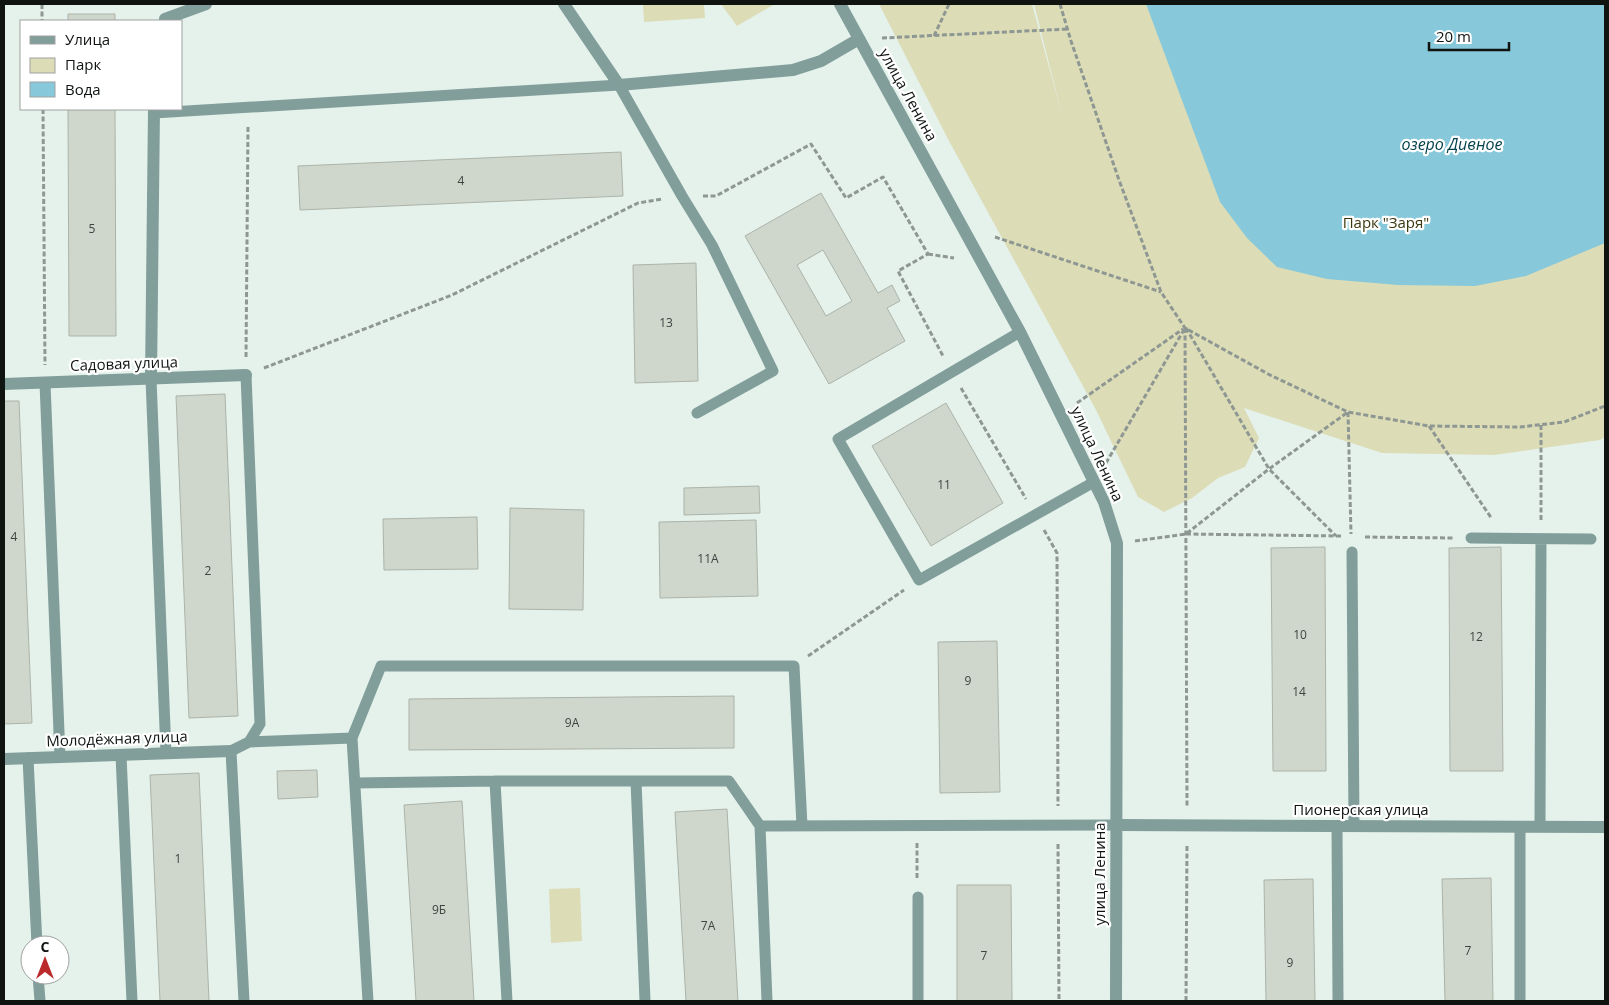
<svg xmlns="http://www.w3.org/2000/svg" width="1609" height="1005" font-family="'Open Sans',sans-serif">
<style>
.green{fill:#dcdcb7}
.water{fill:#87c9da}
.building{fill:#cfd6cb;stroke:#acb3a8;fill-rule:evenodd}
.lines{fill:none;stroke-linecap:round;stroke-linejoin:round}
.path{stroke:#8e9792;stroke-width:3;stroke-dasharray:5 2.5;stroke-linecap:butt}
.service{stroke:#829e9b;stroke-width:11}
.minor{stroke:#829e9b;stroke-width:12}
.tertiary{stroke:#829e9b;stroke-width:12}
.labels{text-anchor:middle;stroke-width:4.5;stroke-linejoin:round;paint-order:stroke}
.number-label{font-size:12px;fill:#3f4440}
.street-label{font-size:15px;fill:#0f1411;stroke:#fff}
.park-label{font-size:15px;fill:#3a380e;stroke:#fff}
.water-label{font-size:16px;font-style:italic;fill:#003f4b;stroke:#fff}
</style>
<rect width="100%" height="100%" fill="#e5f2eb"/>
<!-- green -->
<path class="green" d="M643 4H704L705 18 644 22Z
M721 4H775L737 26Z
M879 4H1032L1062 115 1034 4H1605V437L1600 440 1494 455 1382 453 1244 408 1259 438 1245 467 1218 478 1192 498 1164 512 1138 497 1096 410 949 141Z
M580 888 582 941 551 943 549 889Z"/>
<!-- water -->
<path class="water" d="M1146 4H1605V243L1526 276 1475 286 1398 285 1327 279 1277 267 1247 238 1220 202Z"/>
<!-- building -->
<path class="building" d="M68 14H115V21H68Z
M68 109H115L116 336H69Z
M621 152 623 196 300 210 298 166Z
M821 193 878 293 892 285 900 301 887 308 905 341 829 384 745 236ZM823 250 852 301 826 316 797 265Z
M696 263 698 381 635 383 633 265Z
M225 394 238 716 189 718 176 396Z
M4 401H19L32 723 4 724Z
M946 403 1003 503 931 546 872 446Z
M759 486 760 513 684 515V488Z
M510 508 584 510 583 610 509 609Z
M477 517 478 569 384 570 383 519Z
M756 520 758 596 660 598 659 522Z
M1325 547 1326 771H1273L1271 548Z
M1501 547 1503 771H1450L1449 548Z
M997 641 1000 792 940 793 938 642Z
M734 696V748L409 750V699Z
M317 770 318 797 278 799 277 771Z
M199 773 209 1001H160L150 775Z
M462 801 474 1001H416L404 805Z
M727 809 738 1001H686L675 812Z
M1491 878 1493 1001H1445L1442 879Z
M1313 879 1315 1001H1266L1264 880Z
M957 885H1011L1012 1001H957Z"/>
<g class="lines">
<!-- path -->
<path class="path" d="M42 4V21
M1060 4 1071 41 1119 180 1161 292 1185 328 1270 375 1348 412 1429 426 1520 427 1564 422 1605 406
M934 36 949 4
M882 38 1068 29
M43 109 45 365
M703 196H716L811 144 846 198 883 177 928 254 898 271 943 356
M995 237 1161 292
M928 254 954 258
M1185 328 1187 806
M1186 328 1269 469 1336 536
M246 357 248 126
M264 368 452 295 638 203 662 199
M961 388 1026 499
M1077 403 1183 329
M1348 412 1351 534
M1541 425V520
M1429 426 1492 519
M1106 463 1185 328
M1044 530 1057 553 1058 806
M1186 534 1341 536
M1365 537 1453 538
M1135 541 1186 534 1269 469 1348 412
M808 656 904 590
M917 843V879
M1058 844 1059 1001
M1186 1001 1187 844"/>
<!-- service -->
<path class="service" d="M154 113 619 85 682 196 712 245 773 371 697 413
M1020 332 838 439 919 580 1094 482
M151 379 166 753
M45 383 60 757
M1471 538 1591 539
M1352 552 1354 826
M352 738 368 1001
M249 742 352 738 381 666H794L802 826
M121 755 132 1001
M28 758 37 945
M495 781 507 1001
M636 781 645 1001
M355 783 495 781H729L760 826 767 1001
M760 826 1117 825
M1337 826 1338 1001
M1540 826 1541 539
M1520 827V1001
M918 897V1001
M38 975 40 1001
M244 1001 231 751 249 742 260 724 246 375"/>
<!-- minor -->
<path class="minor" d="M564 4 619 85 793 70 821 61 859 39
M165 21V19L206 4
M151 379 154 109
M4 384 246 375
M4 759 231 751
M1117 825 1605 827"/>
<!-- tertiary -->
<path class="tertiary" d="M840 4 1020 332 1104 502 1117 543 1116 1001"/>
</g>
<g class="labels">
<!-- number labels -->
<g class="number-label">
<text x="461" y="185">4</text>
<text x="92" y="233">5</text>
<text x="666" y="327">13</text>
<text x="944" y="489">11</text>
<text x="14" y="541">4</text>
<text x="708" y="563">11А</text>
<text x="208" y="575">2</text>
<text x="1300" y="639">10</text>
<text x="1476" y="641">12</text>
<text x="968" y="685">9</text>
<text x="1299" y="696">14</text>
<text x="572" y="727">9А</text>
<text x="178" y="863">1</text>
<text x="439" y="914">9Б</text>
<text x="708" y="930">7А</text>
<text x="1468" y="955">7</text>
<text x="984" y="960">7</text>
<text x="1290" y="967">9</text>
</g>
<!-- street labels -->
<g class="street-label">
<text transform="translate(908 95) rotate(61)" y="5">улица Ленина</text>
<text transform="translate(124 364) rotate(-2)" y="5">Садовая улица</text>
<text transform="translate(1097 454) rotate(65)" y="5">улица Ленина</text>
<text transform="translate(117 739) rotate(-2)" y="5">Молодёжная улица</text>
<text x="1361" y="815">Пионерская улица</text>
<text transform="translate(1100 874) rotate(-90)" y="5">улица Ленина</text>
</g>
<!-- park labels -->
<g class="park-label">
<text x="1386" y="228">Парк "Заря"</text>
</g>
<!-- water labels -->
<g class="water-label">
<text x="1452" y="150">озеро Дивное</text>
</g>
</g>
<!-- border -->
<rect width="1609" height="1005" fill="none" stroke="#0f1411" stroke-width="10"/>
<!-- legend -->
<rect x="20" y="20" width="162" height="90" fill="#ffffff" stroke="#9fa1a0"/>
<rect x="30" y="36" width="25" height="8" fill="#829e9b" stroke="#9fa1a0"/>
<text x="65" y="45" font-size="15" fill="#0f1411">Улица</text>
<rect x="30" y="58" width="25" height="15" fill="#dcdcb7" stroke="#9fa1a0"/>
<text x="65" y="70" font-size="15" fill="#0f1411">Парк</text>
<rect x="30" y="82" width="25" height="15" fill="#87c9da" stroke="#9fa1a0"/>
<text x="65" y="95" font-size="15" fill="#0f1411">Вода</text>
<!-- north arrow -->
<g transform="translate(45 960)"><circle r="24" fill="#ffffff" stroke="#9fa1a0"/>
<path d="M0-4L9 19L0 12L-9 19Z" fill="#ba2a2c"/>
<text y="-8" font-size="14" font-weight="bold" text-anchor="middle" fill="#0f1411">С</text>
</g>
<!-- scale -->
<path d="M1429 42v8h80v-8" fill="none" stroke="#0f1411" stroke-width="2.5"/>
<text x="1436" y="42" font-size="15" fill="#0f1411" stroke="#ffffff" stroke-width="4" paint-order="stroke">20 m</text>
</svg>
